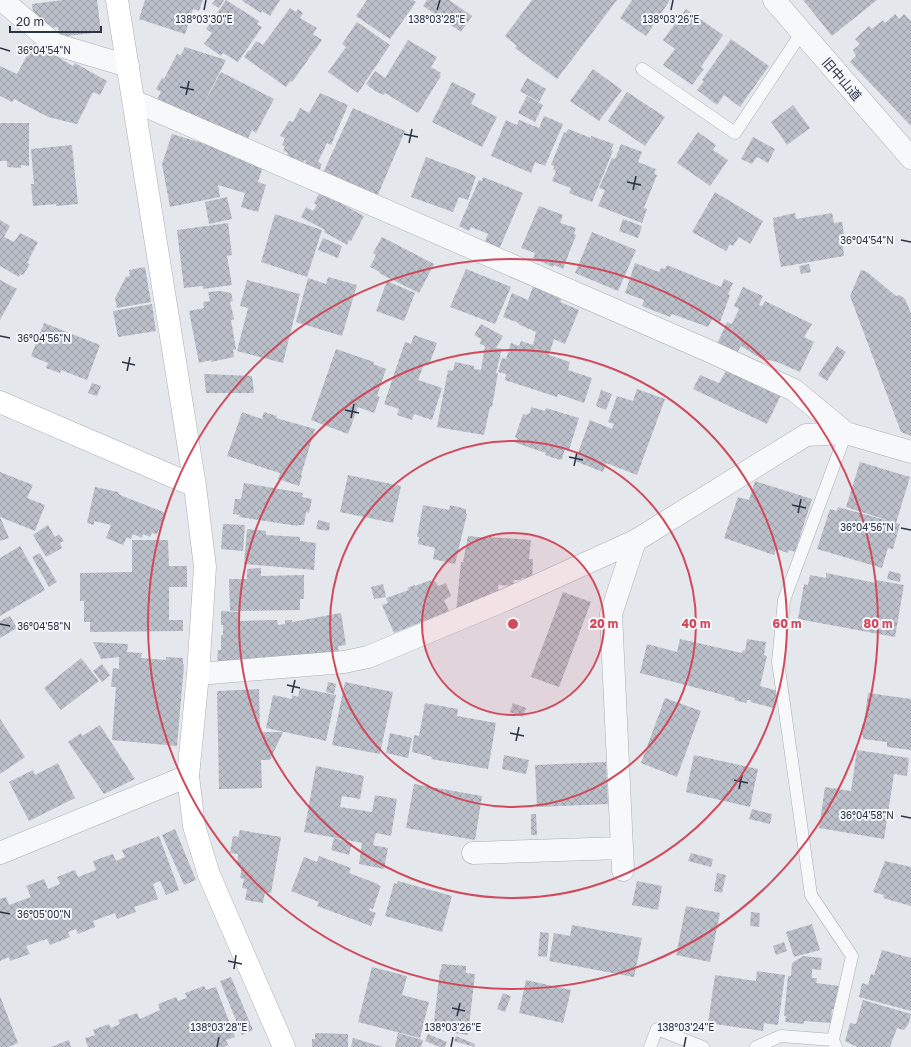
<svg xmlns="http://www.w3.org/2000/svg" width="911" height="1047" font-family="'Golos Text','Noto Sans JP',sans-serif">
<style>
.building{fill:url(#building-cross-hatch)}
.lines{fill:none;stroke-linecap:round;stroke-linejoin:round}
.lane-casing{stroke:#a9aeb7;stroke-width:13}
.street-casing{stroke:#a9aeb7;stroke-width:23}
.secondary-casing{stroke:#a9aeb7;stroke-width:23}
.lane{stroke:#f7f8fa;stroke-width:12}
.street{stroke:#f7f8fa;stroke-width:22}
.secondary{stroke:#fff;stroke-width:22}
.ticks{fill:none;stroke:#2b3445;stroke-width:1.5}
.ring{fill:none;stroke:#d1495b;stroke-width:2}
.labels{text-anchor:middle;stroke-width:4;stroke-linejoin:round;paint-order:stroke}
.street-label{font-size:13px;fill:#2b3445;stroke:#f4f6f9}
.ticks-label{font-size:10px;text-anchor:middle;fill:#2b3445;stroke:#f4f6f9;stroke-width:4;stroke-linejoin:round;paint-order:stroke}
.centre{fill:#d1495b;stroke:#f4f6f9;stroke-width:2}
.ring-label{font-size:12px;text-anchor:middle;font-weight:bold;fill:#d1495b;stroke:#f4f6f9;stroke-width:4;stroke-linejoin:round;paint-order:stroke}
</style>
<defs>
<pattern id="building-cross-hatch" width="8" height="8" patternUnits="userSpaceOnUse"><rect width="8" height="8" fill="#bbc0ca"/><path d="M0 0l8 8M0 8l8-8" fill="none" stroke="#989da6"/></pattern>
</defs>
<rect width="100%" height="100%" fill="#e4e7ec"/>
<!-- building -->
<path class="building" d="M63 0H97L101 32 59 37 58 27 43 29 34 20 32 4Z
M145 0H203L199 11 193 9 185 34 139 19Z
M215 0H224L219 8 212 4Z
M226 0 259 21 257 24 262 27 238 62 223 53 221 56 204 44 212 33 206 29Z
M243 0H280L270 16 262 11 261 13 242 1Z
M367 0H413L416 2 390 39 356 16Z
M427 0H449L472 16 461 32 423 6Z
M532 0H617L557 79 515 48 517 46 505 36Z
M632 0H670L646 36 620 18Z
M803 0H877L832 36Z
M290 8 296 12 298 9 303 13 300 18 317 28 313 34 322 40 292 82 290 81 286 87 244 57 249 50 250 51 256 41 263 45Z
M686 9 723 35 701 67 704 69 692 85 663 65 675 49 663 40Z
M895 14 899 19 904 14 911 21V126L850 62 856 56 853 50 860 44 855 39 869 26 872 29 883 20 885 23Z
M357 22 390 45 358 93 328 72 346 47 342 44Z
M731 39 769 66 740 107 724 95 717 105 697 90 704 81 702 80Z
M408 40 437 57 431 67 441 73 439 75 441 76 418 113 385 93 384 95 375 91 366 84 375 71 385 78Z
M34 43 73 66 75 63 107 81 100 95 93 92 77 124 48 117 14 99 12 102 0 96V66L17 74Z
M185 47 226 60 200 111 221 72 274 99 256 133 252 130 247 140 219 125 217 127 197 116 195 120 155 103 161 92 156 89 162 78 164 79 177 54 181 55Z
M593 69 622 90 599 121 570 101Z
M527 78 546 89 539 102 520 91Z
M452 82 476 94 471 104 497 117 482 147 432 122Z
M627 92 665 117 645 146 608 121Z
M320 93 348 105 331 145 327 143 318 162 322 164 316 178 301 172 306 161 304 160 302 165 286 158 288 153 283 150 285 147 282 145 285 138 280 136 289 121 293 122 300 108 309 113Z
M527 96 543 105 535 122 518 113Z
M793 105 810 128 787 145 771 122Z
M353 108 405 131 377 197 321 177Z
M544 116 563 124 545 166 535 162 531 173 491 156 506 120 517 125 519 120 539 128Z
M0 123H29V166L21 165V168L7 167V161H0Z
M568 129 591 138V136L614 144 611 150 613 151 592 202 569 193 571 188 552 181 556 171 553 169 554 166 551 165 564 132 566 133Z
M698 132 716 145 713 150 728 160 710 186 677 163Z
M172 134 237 154 236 157 263 166 258 182 266 185 258 212 241 207 245 193 218 185 220 197 170 207 162 164Z
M753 137 775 149 768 163 757 157 752 164 741 159Z
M621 144 642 152 638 162 656 169 654 174 657 175 644 208 647 209 642 223 598 206 605 190 599 188 612 158 615 159Z
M72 145 78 204 56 206V204L33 206 31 184H34L31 149Z
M426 157 476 176 468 200 459 197 453 212 411 197Z
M483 177 523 193 498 252 483 246 488 234 471 227 469 231 459 226 479 180 482 181Z
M320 192 364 216 351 241 349 240 347 245 324 232 325 230 301 217 306 207 313 211 317 205 314 203Z
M715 192 763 221 750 244 739 237 733 246 730 244 726 251 692 232Z
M227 197 232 219 209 224 205 202Z
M539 206 563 215 560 223 576 228 574 234 576 235 563 269 554 265 553 267 533 258 535 253 521 248Z
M795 213 796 219 832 213 834 223 842 222 845 239H842L844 256 781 267 773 223H774L773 218Z
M275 214 322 230 307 277 261 262Z
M623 219 642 226 638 238 619 231Z
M0 220 10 226 4 237 14 242 20 233 38 242 27 263 30 264 23 275 20 274 19 277 0 266Z
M228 223 232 255 227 256 232 285 203 289V286L184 288 177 230Z
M592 232 636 250 618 291 575 273Z
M382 237 434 264 419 293 379 273 380 272 370 267 376 255 373 253Z
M323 238 342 246 338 258 318 250Z
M635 263 659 272 661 268 665 269 667 265 721 287 724 279 733 283 728 294 730 295 720 322 712 319 708 327 672 314 670 317 642 306 644 300 625 293Z
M809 264 811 272 801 274 799 266Z
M145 267 151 302 117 308 115 298 126 277 130 276 129 270Z
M466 269 511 287 495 324 450 307Z
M861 270 867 272 896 296 900 295 905 299 911 313V436L901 432 850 296Z
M328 277 357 285 342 336 296 322 308 278 326 284Z
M0 280 17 289 0 320Z
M247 280 300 294 283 363 237 351 248 308 240 306Z
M387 281 415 293 404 321 376 311Z
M533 287 562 298 560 302 579 310 565 344 554 339 549 355 570 362 568 370 592 378 584 403 558 394 557 397 505 380 506 374 498 372 502 358 506 359 511 343 519 346 521 341 533 345 536 332 518 324 519 323 503 317 512 293 528 300Z
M743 287 763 296 759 305 762 306 765 301 812 324 804 337 814 342 800 372 777 362 760 358 741 346 737 353 717 344 727 322 732 324 739 309 734 306Z
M220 291 231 293 233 301 230 302 234 319 231 320 236 349 233 350 234 357 211 362V360L199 363 189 311 204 308 203 302 210 301 208 292Z
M152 304 156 331 118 337 113 311Z
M44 323 100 345 87 380 61 370 60 373 46 368 48 363 31 356Z
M481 324 503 336 496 348 502 349 496 373H498L492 407H490L484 435 437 427 448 370 453 371 455 362 474 366V369L481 370 485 346 480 344 481 339 474 335Z
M414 335 437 343 429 365 424 364 418 380 442 388 432 420 414 414 412 420 397 415 399 409 384 404 405 342 411 344Z
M837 346 846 352 827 381 818 375Z
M336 349 374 362 373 364 386 369 377 396 380 397 374 413 358 407 348 434 311 420Z
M727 369 781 395 767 424 693 389 700 375 719 383Z
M204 374 252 376 254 393H206Z
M92 383 101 386 97 396 88 393Z
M637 389 665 399 637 475 606 463 603 472 575 461 590 420 612 429 614 424 608 422 617 396 633 401Z
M601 390 612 394 606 410 596 406Z
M531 407 545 411 546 408 579 418 569 450 565 449 562 459 560 460 545 455 546 453 516 443 517 438 515 437 523 414 527 415 528 413H530Z
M242 412 262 419 264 412 277 416 276 418 315 429 301 475 302 476 299 486 278 479 280 473 227 456Z
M860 462 910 477 896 523 846 507Z
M0 472 33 485 27 498 45 505 35 531 0 517Z
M348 475 401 486 393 523 340 512Z
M755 481 812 499 795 552 789 550 788 553 776 549 774 555 724 538 738 497 749 500Z
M244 483 303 493 302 497 312 499 309 513 306 512 304 525H298V526L239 517 240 515 233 514 235 499H241Z
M95 487 118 492 120 495 166 513 157 534 152 533 150 537 143 534 142 538 133 534 131 539 127 537 123 545 106 538 111 525 94 521V525L87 523Z
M423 505 449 510 450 505 466 509V514H467L455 564 433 559 435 548 418 544 419 537H417Z
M838 507 900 524 893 549 888 548 882 568 817 549 830 509 837 511Z
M0 517 9 538 0 541Z
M318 520 330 523 329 531 316 529Z
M223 524 245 525 243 551 221 549Z
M48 525 55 537 59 534 64 541 60 543 62 548 46 557 33 535Z
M247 529 266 531V535L300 537V541L316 543 314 570 244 564Z
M468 536 489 538V537L531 540 529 559H533L532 579 522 578 521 580H514L513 586 498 585 499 594 456 611 461 562H463Z
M132 540H168L169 566H187V587H169V620H183V631L90 632V622H84V601H80V573L132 572Z
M20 546 45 590 0 616V558Z
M40 553 57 582 49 587 32 557Z
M261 568V576L304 575V599H300V610L230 611 229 579H247V569Z
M889 571 901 574 900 582 887 579Z
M826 573 876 583V580L904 585 895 637 798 619 804 584 808 585 810 575 826 578Z
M431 580V583L435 581 438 586 446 583 451 596 444 600 449 611 394 633 382 605 388 603 386 598 409 590 407 588 415 585V586Z
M383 584 386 597 374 599 371 587Z
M563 592 591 602 559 687 531 677Z
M221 611 239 612V621L277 620 278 625 285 624V620H292V622L341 613 346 645 338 646 339 655 217 664 218 650H221V635H223V625H221Z
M10 616 17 628 0 638V621Z
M680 639 742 653 743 650 745 651 747 639 766 642 764 655 767 656 760 686 778 691 774 708 750 702 751 700H747L746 703 734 700 735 698 640 673 647 644 677 652Z
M93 642 128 644 127 652 142 653 141 658 166 660V657L183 658V664L184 665 177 746 112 740 116 687H111L113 668 119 669V657L101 659Z
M81 658 99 681 61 710 44 688Z
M102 664 110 675 102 682 93 671Z
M328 682 336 684 334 694 326 692Z
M345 682 393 692 380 754 332 745Z
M300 688 336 695 326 741 266 728 273 695 292 699V695L298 697Z
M259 689 260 732H283L270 760H261L262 788 219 789 217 691Z
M868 693 911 699V750L887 747V742L863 739V735H861L862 724H864Z
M665 698 701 711 677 777 641 763Z
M425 703 458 709 457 716 496 723 488 769 431 759 432 757 412 752 414 735 419 736Z
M513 703 526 708 523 717 510 712Z
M0 719 25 757 0 774Z
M100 725 135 779 104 794 68 742 81 733 82 736Z
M390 733 412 738 408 758 386 753Z
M857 750 909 758 907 776 894 774 884 839 819 828 825 787 851 791Z
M504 755 529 760 526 774 502 769Z
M694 755 758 769 750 807 686 792Z
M606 762 608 804 537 807 535 765Z
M58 763 75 798 29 821 9 782 33 770 35 775Z
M316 766 364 776 360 799 342 796 340 807 372 812 375 795 397 799 391 836 376 833 373 845 304 832Z
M414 784 482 796 475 840 406 828Z
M752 809 772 814 770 824 749 819Z
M531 814H536L537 835H531Z
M175 829 196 880 184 885 162 835Z
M240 830 281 837 271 893 265 892 263 903 245 900 247 889 242 888 244 879 240 878 242 866 237 865 238 854 230 853 233 836 238 837Z
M159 836 179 890 166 895 160 881 153 884 158 899 134 907 136 912 117 919 115 913 93 921 95 927 78 934 76 929 68 932 70 937 50 945 47 939 26 946 30 954 10 961 9 957 0 961V899L6 897 9 905 31 897 26 886 44 879 48 889 60 884 57 877 75 870 78 877 96 870 93 861 113 854 116 861 125 857 122 850Z
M334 838 352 843 349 855 331 850Z
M362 843 388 848 384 869 359 864Z
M691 853 713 859 711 867 688 861Z
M319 856 351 868 349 873 378 884V885L381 886 373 909 370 908 369 910 376 913 371 926 317 906 319 902 291 891 304 857 317 862Z
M885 861 911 867V906L883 898 884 895 873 892Z
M717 873 726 875 722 893 714 891Z
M398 881 452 896 442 932 385 916 394 883 397 884Z
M637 881 662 886 658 910 632 905Z
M686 906 720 913 710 962 676 955Z
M751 912 760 913 759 927 750 926Z
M812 924 820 950 794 957 786 932Z
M572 925 642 938 634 977 549 961 554 933 570 936Z
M540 932 549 933 547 957 538 956Z
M784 942 787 951 776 955 773 946Z
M882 950 911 958V1011L859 997 862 983 868 985 871 974 874 975Z
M803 956 822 958 821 970 812 969V978H817L816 983 839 986 836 1010 832 1009 831 1023 804 1021V1024L785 1022 786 1016H784L788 976H791L792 963Z
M442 964 466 966V973L475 974 468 1035 433 1030 440 970H441Z
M372 967 407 976 402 995 429 1002 420 1038 358 1022Z
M757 971 785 975 778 1025 764 1023 763 1031 708 1023 715 975 756 981Z
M231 977 253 1030 242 1035 220 981Z
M526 980 571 990 563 1023 519 1013Z
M204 986 206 990 216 987 235 1037 226 1040 228 1045 224 1047H88L85 1038 95 1035 93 1030 109 1024 111 1028 120 1024 118 1020 137 1013 140 1019 160 1010 158 1004 176 997 178 1001 187 998 185 993Z
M503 993 511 996 505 1012 497 1009Z
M0 996 18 1043 8 1047H0Z
M863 1000 911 1014 909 1023 904 1030 897 1028 890 1047H857L845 1041 850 1023 856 1024Z
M315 1033 348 1034V1047H312V1039H315Z
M398 1033 423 1040 421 1047H395Z
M428 1034 447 1042 445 1047H440L425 1041Z
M456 1036 475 1044 474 1047 454 1041Z
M353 1038 383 1047H351Z
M69 1040 71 1047H51Z"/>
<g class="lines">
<defs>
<path id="lane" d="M642 69 735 133 802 32
M650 1047 657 1029 703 1047
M756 1047 781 1036 833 1040
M836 1047 833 1040 852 956 811 895 778 662 784 600 846 433"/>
<path id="street" d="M2 0 54 44 128 66
M774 0 911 158
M134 101 709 351 794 390 846 433
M198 674 344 662 368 657 505 600 635 541 806 435 846 433 911 452
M0 853 188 776
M473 853 621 848
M623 870 611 614 635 541"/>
<path id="secondary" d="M117 0 195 486 205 567 198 674 188 776 194 826 209 875 284 1047
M0 402 195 486"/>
</defs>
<!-- lane casing -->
<use href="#lane" class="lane-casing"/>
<!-- street casing -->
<use href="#street" class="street-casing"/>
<!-- secondary casing -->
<use href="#secondary" class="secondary-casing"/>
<!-- lane -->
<use href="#lane" class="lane"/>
<!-- street -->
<use href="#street" class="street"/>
<!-- secondary -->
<use href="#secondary" class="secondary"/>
</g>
<!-- ticks -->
<path class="ticks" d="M204 10 206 0M437 10 440 0M671 10 673 0M0 48 10 51M180 87 194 90M186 95 189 81M404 134 418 137M409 143 412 129M627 182 641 185M633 190 636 176M901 240 911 242M0 336 10 338M122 362 135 365M127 371 130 357M345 410 359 413M351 418 354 404M569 457 583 460M574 466 577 452M792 505 806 508M798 513 801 499M901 528 911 530M0 624 10 626M287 685 300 688M292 693 295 680M510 733 524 736M516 741 519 727M734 780 748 783M739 789 742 775M901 816 911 818M0 912 10 914M228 961 242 964M234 969 236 955M452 1008 465 1011M457 1016 460 1003M217 1047 219 1037M451 1047 453 1037M684 1047 686 1037"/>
<!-- distance rings -->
<circle cx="513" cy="624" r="91" fill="#d1495b" fill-opacity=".12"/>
<g class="ring">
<circle cx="513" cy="624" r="91"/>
<circle cx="513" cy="624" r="183"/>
<circle cx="513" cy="624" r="274"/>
<circle cx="513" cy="624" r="365"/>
</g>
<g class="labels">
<!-- street labels -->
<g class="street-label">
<text transform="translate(842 79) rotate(49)" y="5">旧中山道</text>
</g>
</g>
<g class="ticks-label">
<text x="204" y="23">138°03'30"E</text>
<text x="437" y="23">138°03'28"E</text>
<text x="671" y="23">138°03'26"E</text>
<text x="44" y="54">36°04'54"N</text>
<text x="867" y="244">36°04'54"N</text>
<text x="44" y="342">36°04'56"N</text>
<text x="867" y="531">36°04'56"N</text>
<text x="44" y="630">36°04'58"N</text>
<text x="867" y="819">36°04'58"N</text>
<text x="44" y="918">36°05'00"N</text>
<text x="219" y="1031">138°03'28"E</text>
<text x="453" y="1031">138°03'26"E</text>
<text x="686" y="1031">138°03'24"E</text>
</g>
<circle cx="513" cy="624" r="6" class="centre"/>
<g class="ring-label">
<text x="604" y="628">20 m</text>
<text x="696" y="628">40 m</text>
<text x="787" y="628">60 m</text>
<text x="878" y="628">80 m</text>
</g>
<!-- scale -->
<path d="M10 26v6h91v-6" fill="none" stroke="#2b3445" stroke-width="2"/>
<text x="16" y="26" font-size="12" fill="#2b3445" stroke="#f4f6f9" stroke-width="3" paint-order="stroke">20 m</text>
</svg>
